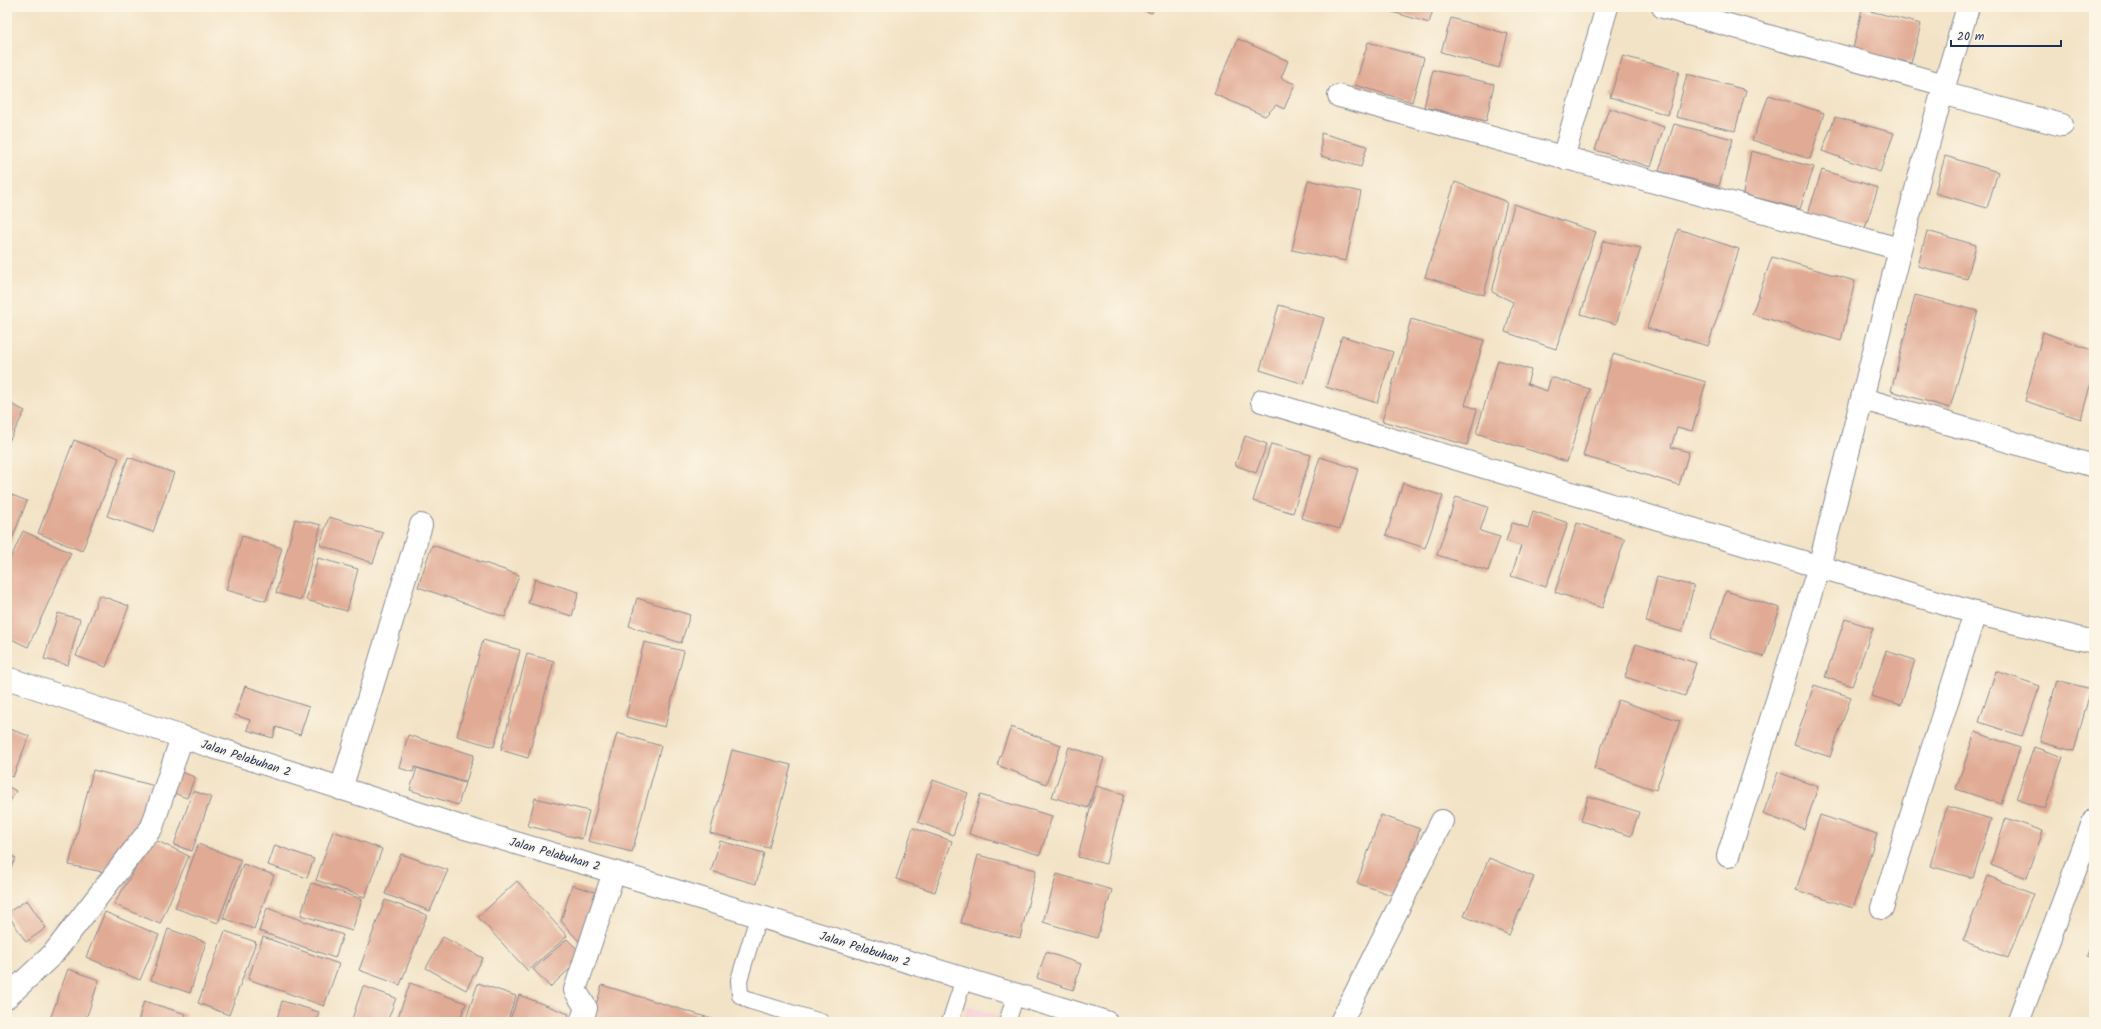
<svg xmlns="http://www.w3.org/2000/svg" width="2101" height="1029" font-family="Kalam,sans-serif">
<style>
.built{fill:#f6cfd7}
.building{fill:#e1aa94}
.lines{fill:none;stroke-linecap:round;stroke-linejoin:round}
.service-casing{stroke:#878992;stroke-width:18}
.minor-casing{stroke:#878992;stroke-width:24}
.secondary-casing{stroke:#878992;stroke-width:24}
.service{stroke:#fff;stroke-width:16}
.minor{stroke:#fff;stroke-width:22}
.secondary{stroke:#fff;stroke-width:22}
.labels{text-anchor:middle;stroke-width:3;stroke-linejoin:round;paint-order:stroke}
.street-label{font-size:12px;fill:#1b2f5e;stroke:#fcf5e5}
</style>
<rect width="100%" height="100%" fill="#fcf5e5"/>
<filter id="ink" filterUnits="userSpaceOnUse"><feTurbulence type="fractalNoise" baseFrequency=".025" numOctaves="2"/><feDisplacementMap in="SourceGraphic" scale="8" xChannelSelector="R" yChannelSelector="G"/><feConvolveMatrix kernelMatrix="1 2 1 2 8 2 1 2 1" color-interpolation-filters="sRGB"/></filter>
<filter id="wash" filterUnits="userSpaceOnUse"><feTurbulence type="fractalNoise" baseFrequency=".012" numOctaves="4" result="noise"/><feDisplacementMap in="SourceGraphic" scale="16" xChannelSelector="R" yChannelSelector="G"/><feGaussianBlur stdDeviation="0.9" result="paint"/><feColorMatrix in="noise" values="0 0 0 0 0 0 0 0 0 0 0 0 0 0 0 0 0 1.4 0 .05"/><feComposite in="paint" operator="in"/></filter>
<g filter="url(#wash)">
<rect width="100%" height="100%" fill="#f3e3c6"/>
<!-- built -->
<path class="built" d="M967 1006 1021 1022H963Z"/>
<g id="blocks">
<!-- building -->
<path class="building" d="M1133 7H1154L1152 13Z
M1376 7H1434L1429 23Z
M1862 9 1921 24 1911 63 1853 49Z
M1451 18 1508 34 1499 68 1441 52Z
M1238 39 1288 61 1281 78 1295 84 1284 109 1276 105 1265 116 1214 94Z
M1368 42 1424 58 1412 102 1355 85Z
M1623 56 1679 71 1668 115 1610 97Z
M1433 70 1494 84 1486 121 1424 107Z
M1687 74 1746 90 1735 131 1676 117Z
M1769 95 1824 113 1810 159 1752 140Z
M1609 108 1664 127 1651 167 1595 150Z
M1835 117 1894 133 1880 172 1822 151Z
M1674 124 1733 139 1719 186 1659 171Z
M1321 133 1367 146 1361 167 1321 156Z
M1751 151 1814 167 1800 209 1743 194Z
M1945 156 1998 172 1987 208 1935 193Z
M1822 170 1878 188 1865 228 1808 214Z
M1308 180 1361 192 1346 261 1292 250Z
M1455 182 1507 202 1484 295 1425 277Z
M1514 204 1596 232 1556 349 1505 332 1513 302 1492 292Z
M1678 229 1739 249 1708 346 1647 328Z
M1927 231 1976 245 1967 279 1918 266Z
M1603 241 1641 248 1616 324 1581 314Z
M1772 257 1855 281 1841 341 1752 314Z
M1915 295 1978 311 1950 408 1891 391Z
M1279 305 1324 318 1304 384 1260 370Z
M1411 319 1484 340 1465 405 1477 409 1467 445 1382 421Z
M2043 332 2094 351V371L2081 419 2025 401Z
M1342 336 1393 352 1377 403 1326 387Z
M1613 354 1706 382 1692 431 1677 427 1671 447 1689 452 1679 485 1583 456Z
M1498 360 1531 370 1527 384 1547 391 1551 377 1590 389 1567 462 1476 433Z
M7 402 25 411 7 445Z
M1245 436 1267 444 1256 473 1235 465Z
M74 440 119 458 82 551 38 533Z
M1271 444 1311 455 1293 513 1253 501Z
M128 457 174 473 153 532 107 516Z
M1320 457 1358 469 1340 529 1301 518Z
M1403 483 1443 496 1425 548 1386 535Z
M7 493 27 501 7 552Z
M1456 497 1488 507 1480 531 1500 537 1488 571 1437 555Z
M1533 511 1568 523 1546 587 1511 576 1521 546 1506 541 1512 523 1528 528Z
M329 517 383 533 373 563 320 545Z
M295 519 321 525 301 600 276 593Z
M1577 523 1625 539 1602 608 1555 592Z
M23 531 71 553 28 647 7 637V566Z
M242 536 282 548 266 601 226 590Z
M432 545 519 575 505 617 418 587Z
M318 558 358 569 347 611 306 600Z
M1657 577 1694 586 1682 632 1646 622Z
M535 579 579 592 572 616 528 603Z
M1726 591 1780 608 1764 657 1710 639Z
M99 595 129 606 106 667 76 656Z
M637 598 690 615 681 643 629 626Z
M58 613 80 619 68 665 44 659Z
M1845 619 1873 628 1852 686 1825 677Z
M483 640 520 650 494 747 457 736Z
M644 642 684 651 665 727 626 717Z
M1636 644 1696 663 1685 696 1625 677Z
M1886 651 1915 660 1901 705 1871 696Z
M527 654 554 661 528 758 501 750Z
M1996 671 2040 686 2022 736 1979 722Z
M2057 680 2091 689 2074 751 2040 742Z
M1814 685 1851 697 1830 757 1794 745Z
M245 686 309 707 300 735 276 727 273 738 247 730 250 720 235 715Z
M1618 700 1680 721 1656 790 1594 769Z
M1011 727 1061 745 1046 784 997 765Z
M7 728 29 736 13 777 7 775Z
M1975 732 2020 748 2001 804 1956 789Z
M617 733 661 746 632 852 588 841Z
M408 735 474 755 466 782 415 767 413 772 399 768Z
M1069 747 1104 758 1088 808 1052 797Z
M2034 747 2063 757 2045 809 2016 799Z
M732 750 791 765 769 848 710 833Z
M417 768 465 783 458 805 410 790Z
M173 769 195 777 187 798 166 790Z
M93 770 155 786 142 832 103 872 69 865Z
M1778 772 1818 787 1804 829 1763 814Z
M933 780 968 793 953 835 918 822Z
M7 786 16 791 7 806Z
M1096 786 1124 794 1106 864 1078 857Z
M193 791 211 797 192 851 174 845Z
M980 795 1052 816 1040 855 969 834Z
M1588 796 1639 812 1631 836 1581 821Z
M535 798 589 811 582 839 528 826Z
M1947 806 1991 819 1973 878 1930 866Z
M1381 815 1420 829 1397 897 1357 883Z
M1820 815 1877 834 1853 908 1796 890Z
M2006 818 2043 831 2027 878 1990 865Z
M913 828 952 841 935 892 896 879Z
M333 831 382 849 365 897 316 880Z
M153 839 189 856 160 924 114 904Z
M720 841 764 853 756 884 711 871Z
M198 844 241 860 218 923 175 908Z
M275 845 314 859 307 878 268 865Z
M7 854 16 858 7 875Z
M401 854 448 870 430 911 385 894Z
M978 855 1036 870 1020 938 961 923Z
M1489 858 1534 877 1509 935 1464 916Z
M243 864 274 875 254 929 223 918Z
M1057 874 1112 890 1097 938 1043 922Z
M1988 876 2033 894 2008 958 1963 941Z
M517 881 567 936 528 971 478 917Z
M311 883 362 899 352 931 301 915Z
M572 885 601 894 583 946 561 921Z
M27 900 46 928 26 942 7 913Z
M385 900 427 915 400 985 359 970Z
M267 908 343 935 335 958 259 931Z
M105 912 159 935 140 980 86 957Z
M168 929 206 942 190 993 151 980Z
M225 931 256 942 229 1015 198 1003Z
M2094 934V958L2087 956Z
M263 937 339 964 324 1006 248 979Z
M443 937 483 958 466 990 426 968Z
M567 939 584 956 550 987 533 969Z
M1046 952 1081 964 1073 990 1037 978Z
M68 969 99 980 85 1022H49Z
M410 983 466 1003 459 1022H403L397 1020Z
M478 983 516 996 507 1022H465Z
M602 985 719 1021 718 1022H591Z
M363 986 396 998 387 1022H351Z
M519 995 569 1014 566 1022H509Z
M144 1001 186 1014 183 1022H138Z
M282 1001 319 1012 316 1022H276Z
M100 1018 112 1022H98Z
M193 1018 203 1022H192Z"/>
</g>
</g>
<g filter="url(#ink)">
<use href="#blocks" fill-opacity="0" stroke="#878992" stroke-width="1"/>
<g class="lines">
<defs>
<path id="service" d="M758 917 739 980 740 995 751 1001 821 1022
M950 1022 964 979
M1007 1022 1016 995"/>
<path id="minor" d="M1663 7 1945 85
M1942 93 2062 125
M1339 96 1900 249
M1563 158 1607 7
M1863 399 2094 466
M1262 401 1975 613 2094 642
M341 789 421 525
M1728 856 1819 567 1900 249 1942 93 1968 7
M1882 908 1975 613
M7 997 53 954 152 827 182 737
M581 1022 586 1008 575 990 614 872
M1341 1022 1442 821
M2018 1022 2094 820"/>
<path id="secondary" d="M7 678 182 737 458 826 614 872 1106 1022"/>
</defs>
<!-- service casing -->
<use href="#service" class="service-casing"/>
<!-- minor casing -->
<use href="#minor" class="minor-casing"/>
<!-- secondary casing -->
<use href="#secondary" class="secondary-casing"/>
<!-- service -->
<use href="#service" class="service"/>
<!-- minor -->
<use href="#minor" class="minor"/>
<!-- secondary -->
<use href="#secondary" class="secondary"/>
</g>
</g>
<g class="labels">
<!-- street labels -->
<g class="street-label">
<text transform="translate(246 758) rotate(18)" y="4">Jalan Pelabuhan 2</text>
<text transform="translate(555 854) rotate(16)" y="4">Jalan Pelabuhan 2</text>
<text transform="translate(865 949) rotate(17)" y="4">Jalan Pelabuhan 2</text>
</g>
</g>
<!-- margin -->
<rect width="2101" height="1029" fill="none" stroke="#fcf5e5" stroke-width="24"/>
<!-- scale -->
<path d="M1951 40v6h110v-6" fill="none" stroke="#1b2f5e" stroke-width="2"/>
<text x="1957" y="40" font-size="12" fill="#1b2f5e" stroke="#fcf5e5" stroke-width="3" paint-order="stroke">20 m</text>
</svg>
